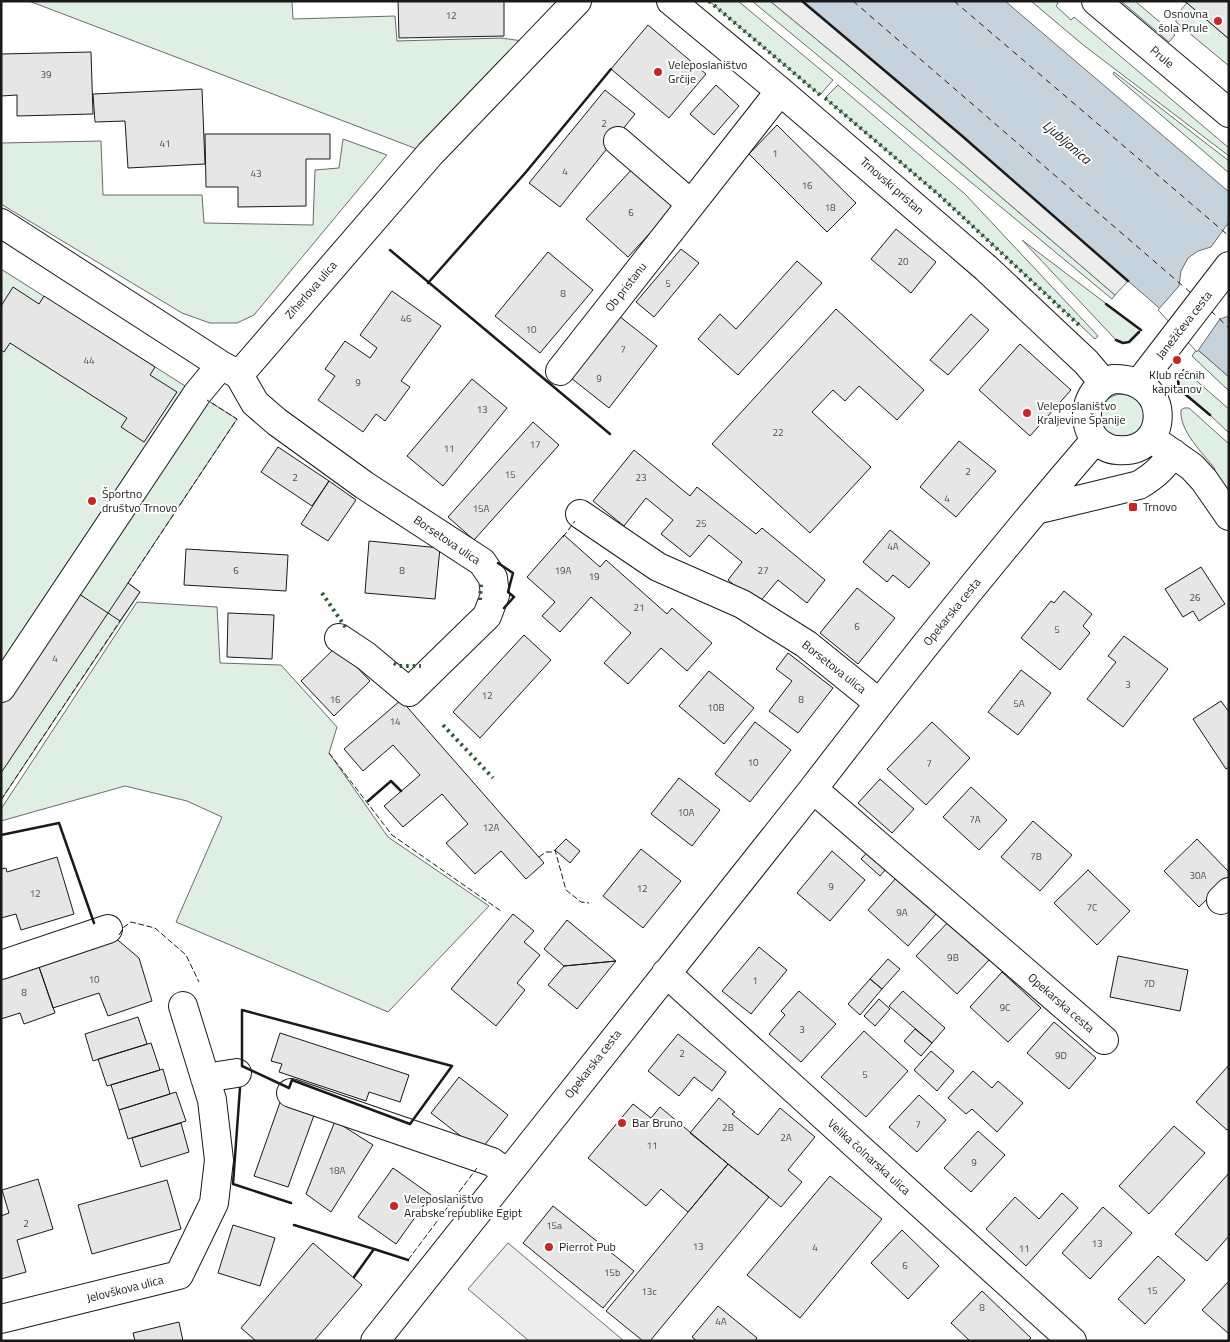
<svg xmlns="http://www.w3.org/2000/svg" width="1230" height="1342" font-family="'Titillium Web',sans-serif">
<style>
.green{fill:#e0efe3;stroke:#6a6a6a}
.parking{fill:#ededed;stroke:#6a6a6a}
.water{fill:#c6d2dc;stroke:#6a6a6a}
.pier{fill:#fff;stroke:#6a6a6a}
.lines{fill:none;stroke-linecap:round;stroke-linejoin:round}
.ferry{stroke:#1a1a1a;stroke-width:1;stroke-dasharray:6 5;stroke-linecap:butt}
.building{fill:#e6e6e6;stroke:#1a1a1a}
.minor-casing{stroke:#1a1a1a;stroke-width:30}
.minor{stroke:#fff;stroke-width:28}
.hedge{stroke:#2b5a34;stroke-width:4;stroke-dasharray:2.5 4;stroke-linecap:butt}
.fence{stroke:#1a1a1a;stroke-width:1;stroke-dasharray:6 2.5;stroke-linecap:butt}
.wall{stroke:#1a1a1a;stroke-width:2.5}
.poi-dot{fill:#c62828;stroke:#fff;stroke-width:2}
.labels{text-anchor:middle;stroke-width:4;stroke-linejoin:round;paint-order:stroke}
.number-label{font-size:10px;fill:#4d4d4d}
.poi-label{font-size:12px;fill:#1a1a1a;stroke:#fff;text-anchor:start}
.street-label{font-size:12px;fill:#1a1a1a;stroke:#fff}
.water-label{font-size:14px;font-style:italic;fill:#1a1a1a;stroke:#fff}
</style>
<rect width="100%" height="100%" fill="#fff"/>
<!-- green -->
<path class="green" d="M29 1H292L293 19 395 16 397 41 501 38 537 43 430 154Z
M709 1H738L833 80 820 95Z
M752 1H770L850 67 1115 295 1112 299Z
M1031 1H1056L1058 3 1056 6 1071 20 1074 17 1229 148V156L1082 44Z
M1121 1H1135L1175 35 1169 42Z
M1187 3 1229 39V66L1176 22V15Z
M1114 72 1229 161V173L1113 74Z
M838 85 965 194 1098 336 1095 339 938 194 825 98Z
M343 139 387 155 254 315 237 323H210L182 313 1 204V143L101 141 103 195H202L204 223 313 225 315 170 339 168Z
M1022 240 1141 330C1133 339 1129 347 1116 340Z
M1 269 237 419 128 583 140 592 1 800Z
M1197 349 1229 377V391L1192 356Z
M1184 370 1229 409V433L1210 415 1179 389 1178 380Z
M1100 416a22 22 0 1 1 44 0a22 22 0 1 1-44 0Z
M1184 408H1189L1229 444V498L1211 472 1215 469C1203 453 1179 431 1181 410Z
M137 602 217 607 220 663 281 665 337 727 329 753 388 837 489 906 388 1012 176 922 222 817 187 801 125 786 1 821V809Z"/>
<!-- parking -->
<path class="parking" d="M770 1H802L961 135 1128 281 1115 295 850 67Z
M508 1243 624 1341H529L468 1289Z"/>
<!-- water -->
<path class="water" d="M802 1H1005L1229 192V377L1197 349 1158 307 961 135Z"/>
<!-- pier -->
<path class="pier" d="M1229 222V316L1220 319 1197 352 1158 310 1179 286 1181 271 1188 258 1198 251 1211 247Z"/>
<g class="lines">
<!-- ferry -->
<path class="ferry" d="M853 1 1191 293
M954 1 1229 236
M1211 311 1229 328"/>
</g>
<!-- building -->
<path class="building" d="M398 1H504V36L399 38Z
M1184 1H1229V39L1187 3Z
M648 25 706 74 669 118 611 69Z
M91 52 93 114 17 116V95L1 96V54Z
M716 85 739 106 714 135 690 114Z
M202 89 205 164 128 168 125 121 95 122 93 94Z
M605 90 635 114 560 207 529 183Z
M777 125 856 203 827 232 749 154Z
M205 134H330V159H306V206L238 207V187H206Z
M634 167 676 205 628 257 586 219Z
M896 229 936 262 911 293 871 259Z
M681 249 699 263 654 317 636 302Z
M548 252 593 290 540 353 495 316Z
M797 261 822 283 738 375 698 339 720 314 736 329Z
M13 287 39 304 44 296 155 367 150 375 177 392 144 442 121 427 127 418 10 343 4 352 1 350V306Z
M392 291 441 326 401 381 410 387 385 421 376 414 363 432 318 400 335 376 325 369 345 341 370 358 377 348 360 335Z
M836 309 924 390 897 420 859 386 845 401 833 390 812 412 871 467 810 533 712 444Z
M971 314 989 330 948 375 930 360Z
M619 316 657 346 609 408 571 378Z
M1020 344 1071 390 1030 436 979 390Z
M472 379 507 408 443 486 407 456Z
M533 422 559 445 474 540 448 517Z
M959 441 996 471 956 517 920 487Z
M278 447 329 481 312 506 261 472Z
M634 450 690 496 697 487 756 534 762 528 825 580 807 603 778 580 758 604 728 580 742 562 709 535 690 557 661 534 673 520 646 498 624 526 593 501Z
M329 481 356 500 328 541 301 524Z
M890 530 930 563 909 588 893 575 887 582 863 562Z
M564 535 600 567 606 560 667 614 672 608 712 643 687 671 661 648 628 684 604 663 631 633 591 597 560 632 542 616 555 602 527 577Z
M369 541 440 548 435 599 365 593Z
M186 549 288 555 286 591 184 585Z
M1201 567 1225 604 1199 621 1193 611 1183 617 1165 589Z
M128 583 140 592 120 621 108 613Z
M857 588 895 618 858 664 820 633Z
M1064 591 1092 614 1083 626 1090 633 1060 670 1021 638 1051 601 1054 603Z
M76 592 108 613 1 773V704Z
M228 613 274 615 272 659 227 657Z
M524 635 551 660 480 738 453 712Z
M1124 636 1168 669 1123 727 1087 699 1116 662 1108 656Z
M337 646 370 681 334 716 301 681Z
M788 653 833 688 798 733 769 711 792 681 776 669Z
M1021 670 1051 693 1018 735 988 712Z
M709 671 754 708 724 744 679 706Z
M401 700 544 863 526 879 501 851 475 874 446 843 468 824 442 794 403 827 384 806 420 775 393 745 363 771 344 749Z
M1221 701 1229 712V767L1226 769 1193 719Z
M755 722 791 750 750 802 715 774Z
M932 722 970 758 926 805 887 769Z
M679 778 720 810 692 846 651 814Z
M880 779 914 809 892 833 858 803Z
M971 787 1007 820 979 850 943 817Z
M1033 821 1072 855 1040 891 1001 857Z
M566 839 580 851 570 863 555 850Z
M1197 839 1229 872V878L1199 907 1164 871Z
M872 847 891 863 880 876 861 859Z
M641 849 681 881 643 928 603 896Z
M832 851 865 880 830 921 797 893Z
M57 857 74 914 21 930 16 914 1 918V869L6 868 7 872Z
M1088 870 1130 911 1097 945 1054 903Z
M896 878 936 914 908 946 868 910Z
M513 914 534 931 524 942 540 955 517 983 525 990 496 1026 451 989Z
M567 920 616 961 564 966 544 949Z
M950 920 990 959 957 994 916 956Z
M113 936 139 958 152 1001 108 1016 99 993 53 1008 38 964Z
M759 947 787 970 751 1014 722 991Z
M1118 956 1188 970 1180 1011 1110 997Z
M888 959 900 969 882 989 870 979Z
M616 961 577 1009 548 985 564 966Z
M38 964 55 1013 24 1024 20 1013 1 1019V977Z
M1002 972 1041 1008 1008 1042 970 1007Z
M870 979 882 989 860 1015 848 1004Z
M799 991 836 1024 801 1062 769 1034 785 1015 781 1011Z
M903 991 945 1028 932 1043 889 1006Z
M879 999 890 1009 875 1026 864 1016Z
M138 1017 147 1044 93 1061 85 1034Z
M1054 1022 1096 1058 1069 1089 1027 1053Z
M915 1029 932 1043 921 1056 904 1041Z
M864 1031 908 1071 866 1117 821 1077Z
M280 1033 409 1075 400 1102 369 1092 366 1101 279 1072 282 1064 271 1061Z
M678 1034 726 1072 712 1091 694 1077 679 1096 648 1071Z
M151 1043 160 1070 107 1086 98 1059Z
M931 1051 954 1071 937 1091 914 1070Z
M1229 1065V1128L1227 1130 1196 1102Z
M163 1069 170 1094 119 1110 111 1085Z
M973 1071 992 1088 998 1081 1023 1103 997 1132 972 1109 966 1114 948 1098Z
M459 1077 508 1115 480 1151 431 1113Z
M176 1092 186 1121 128 1139 119 1110Z
M283 1094 317 1107 288 1187 254 1176Z
M919 1095 946 1120 917 1152 889 1127Z
M719 1098 735 1112 732 1114 758 1135 780 1108 815 1137 788 1170 802 1182 781 1207 690 1133Z
M633 1104 651 1118 660 1107 728 1164 688 1212 661 1189 646 1206 588 1158Z
M335 1121 373 1145 331 1212 306 1194Z
M181 1123 189 1152 141 1167 132 1138Z
M1174 1126 1205 1153 1149 1214 1119 1186Z
M978 1131 1005 1155 971 1192 944 1168Z
M728 1164 769 1197 650 1341H643L606 1311Z
M393 1168 431 1195 396 1244 358 1217Z
M1229 1173V1236L1207 1261 1175 1234Z
M830 1176 882 1219 800 1318 747 1275Z
M38 1179 53 1229 17 1240 26 1272 1 1279V1216L9 1213 2 1190Z
M167 1180 181 1229 92 1254 78 1205Z
M1062 1193 1078 1208 1026 1266 986 1229 1015 1197 1039 1219Z
M553 1206 634 1271 603 1308 523 1243Z
M1103 1207 1132 1233 1090 1279 1062 1253Z
M233 1225 275 1238 260 1286 218 1273Z
M902 1230 939 1266 908 1299 871 1263Z
M313 1243 362 1285 314 1341H256L241 1328Z
M1158 1256 1185 1280 1145 1324 1118 1299Z
M1229 1281V1334L1202 1310Z
M982 1291 1031 1338 1028 1341H970L951 1323Z
M718 1306 757 1338 755 1341H697L692 1337Z
M179 1322 183 1341H135L133 1333Z"/>
<g class="lines">
<defs>
<path id="minor" d="M671 1 780 91 986 268 1086 362 1103 382
M1096 1 1229 113
M618 141 691 204
M1 223 221 365 239 375 430 154 577 1
M560 371 780 91
M239 375 255 403 277 422 364 485 482 562 493 578 495 595 487 616 409 692 366 656 339 638
M1113 379C1174 377 1170 456 1117 450 1109 450 1099 444 1094 438 1079 416 1089 387 1113 379Z
M1139 383 1229 266
M1158 443 1192 467 1204 480 1229 516
M1036 510 1139 485C1154 476 1163 468 1173 453
M580 514 658 567 742 604 806 644 879 703
M1 688 197 394 221 365
M813 789 1104 1040
M1221 900 1229 892
M1 965 108 929
M666 973 1072 1341
M205 1078 237 1073
M291 1093 492 1162 507 1173
M1 1319 179 1275 214 1203 219 1160 212 1100 183 1006
M375 1341 813 789C904 670 998 553 1095 440"/>
</defs>
<!-- minor casing -->
<use href="#minor" class="minor-casing"/>
<!-- minor -->
<use href="#minor" class="minor"/>
<!-- hedge -->
<path class="hedge" d="M709 1 820 95
M825 98 938 194 1080 326
M322 593 346 628
M480 600 481 584
M394 663 399 666H421
M443 725 493 778"/>
<!-- fence -->
<path class="fence" d="M563 537 575 521
M128 583 237 419 207 400
M329 753 392 835 501 911
M1 800 120 621
M539 857 546 852H552L555 850 566 890 581 902 589 903
M119 935 124 927 131 922 155 928 186 955 199 982
M408 1260 477 1168"/>
<!-- wall -->
<path class="wall" d="M802 1 961 135 1128 281
M390 250 610 434
M428 283 526 172 611 69
M1106 304 1141 330
M1116 340 1123 343 1129 342 1139 332
M1184 370 1178 380 1179 389 1210 415
M498 563 513 573 508 592 514 597 504 608
M368 801 391 781 401 791
M1 835 59 823 94 923
M242 1010 452 1066 410 1124 292 1080 289 1088 242 1066Z
M240 1088 233 1184 291 1203
M294 1225 374 1249
M354 1277 374 1249 408 1260"/>
</g>
<!-- markers -->
<g class="poi-dot">
<circle cx="1218" cy="21" r="5"/>
<circle cx="658" cy="72" r="5"/>
<circle cx="1177" cy="360" r="5"/>
<circle cx="1027" cy="413" r="5"/>
<circle cx="92" cy="501" r="5"/>
<rect x="1128" y="502" width="10" height="10" rx="2.5"/>
<circle cx="622" cy="1123" r="5"/>
<circle cx="394" cy="1206" r="5"/>
<circle cx="549" cy="1247" r="5"/>
</g>
<g class="labels">
<!-- number labels -->
<g class="number-label">
<text x="451" y="19">12</text>
<text x="46" y="78">39</text>
<text x="604" y="127">2</text>
<text x="165" y="147">41</text>
<text x="775" y="157">1</text>
<text x="565" y="175">4</text>
<text x="256" y="177">43</text>
<text x="807" y="189">16</text>
<text x="830" y="211">18</text>
<text x="631" y="216">6</text>
<text x="903" y="265">20</text>
<text x="668" y="287">5</text>
<text x="563" y="297">8</text>
<text x="406" y="322">46</text>
<text x="531" y="333">10</text>
<text x="623" y="353">7</text>
<text x="89" y="364">44</text>
<text x="599" y="382">9</text>
<text x="358" y="386">9</text>
<text x="482" y="413">13</text>
<text x="778" y="436">22</text>
<text x="535" y="448">17</text>
<text x="449" y="452">11</text>
<text x="968" y="475">2</text>
<text x="510" y="478">15</text>
<text x="295" y="481">2</text>
<text x="641" y="481">23</text>
<text x="947" y="502">4</text>
<text x="481" y="512">15A</text>
<text x="701" y="527">25</text>
<text x="893" y="550">4A</text>
<text x="236" y="574">6</text>
<text x="402" y="574">8</text>
<text x="563" y="574">19A</text>
<text x="763" y="574">27</text>
<text x="594" y="580">19</text>
<text x="1195" y="601">26</text>
<text x="639" y="611">21</text>
<text x="857" y="630">6</text>
<text x="1057" y="633">5</text>
<text x="55" y="662">4</text>
<text x="1128" y="688">3</text>
<text x="487" y="699">12</text>
<text x="335" y="703">16</text>
<text x="801" y="703">8</text>
<text x="1019" y="707">5A</text>
<text x="716" y="711">10B</text>
<text x="395" y="725">14</text>
<text x="753" y="766">10</text>
<text x="929" y="767">7</text>
<text x="686" y="816">10A</text>
<text x="975" y="823">7A</text>
<text x="491" y="831">12A</text>
<text x="1036" y="860">7B</text>
<text x="1198" y="879">30A</text>
<text x="831" y="890">9</text>
<text x="642" y="892">12</text>
<text x="35" y="897">12</text>
<text x="1092" y="911">7C</text>
<text x="902" y="916">9A</text>
<text x="953" y="961">9B</text>
<text x="94" y="983">10</text>
<text x="755" y="984">1</text>
<text x="1149" y="987">7D</text>
<text x="24" y="996">8</text>
<text x="1005" y="1011">9C</text>
<text x="802" y="1033">3</text>
<text x="682" y="1057">2</text>
<text x="1061" y="1059">9D</text>
<text x="865" y="1078">5</text>
<text x="918" y="1128">7</text>
<text x="728" y="1131">2B</text>
<text x="786" y="1141">2A</text>
<text x="652" y="1149">11</text>
<text x="974" y="1166">9</text>
<text x="337" y="1174">18A</text>
<text x="26" y="1227">2</text>
<text x="554" y="1229">15a</text>
<text x="1097" y="1247">13</text>
<text x="698" y="1250">13</text>
<text x="815" y="1251">4</text>
<text x="1024" y="1252">11</text>
<text x="905" y="1269">6</text>
<text x="612" y="1276">15b</text>
<text x="1152" y="1294">15</text>
<text x="649" y="1295">13c</text>
<text x="982" y="1311">8</text>
<text x="721" y="1325">4A</text>
</g>
<!-- poi labels -->
<g class="poi-label">
<text x="1208" y="18" text-anchor="end">Osnovna<tspan x="1208" dy="14">šola Prule</tspan></text>
<text x="668" y="69">Veleposlaništvo<tspan x="668" dy="14">Grčije</tspan></text>
<text x="1177" y="379" text-anchor="middle">Klub rečnih<tspan x="1177" dy="14">kapitanov</tspan></text>
<text x="1037" y="410">Veleposlaništvo<tspan x="1037" dy="14">Kraljevine Španije</tspan></text>
<text x="102" y="498">Športno<tspan x="102" dy="14">društvo Trnovo</tspan></text>
<text x="1143" y="511">Trnovo</text>
<text x="632" y="1127">Bar Bruno</text>
<text x="404" y="1203">Veleposlaništvo<tspan x="404" dy="14">Arabske republike Egipt</tspan></text>
<text x="559" y="1251">Pierrot Pub</text>
</g>
<!-- street labels -->
<g class="street-label">
<text transform="translate(1162 57) rotate(40)" y="4">Prule</text>
<text transform="translate(892 186) rotate(41)" y="4">Trnovski pristan</text>
<text transform="translate(626 287) rotate(-52)" y="4">Ob pristanu</text>
<text transform="translate(311 290) rotate(-49)" y="4">Ziherlova ulica</text>
<text transform="translate(1184 325) rotate(-52)" y="4">Janežičeva cesta</text>
<text transform="translate(447 540) rotate(34)" y="4">Borsetova ulica</text>
<text transform="translate(952 612) rotate(-51)" y="4">Opekarska cesta</text>
<text transform="translate(834 667) rotate(38)" y="4">Borsetova ulica</text>
<text transform="translate(1061 1003) rotate(41)" y="4">Opekarska cesta</text>
<text transform="translate(593 1064) rotate(-52)" y="4">Opekarska cesta</text>
<text transform="translate(869 1157) rotate(42)" y="4">Velika čolnarska ulica</text>
<text transform="translate(125 1289) rotate(-14)" y="4">Jelovškova ulica</text>
</g>
<!-- water labels -->
<g class="water-label">
<text transform="translate(1067 142) rotate(41)" y="5">Ljubljanica</text>
</g>
</g>
<!-- border -->
<rect width="1230" height="1342" fill="none" stroke="#1a1a1a" stroke-width="5"/>
</svg>
